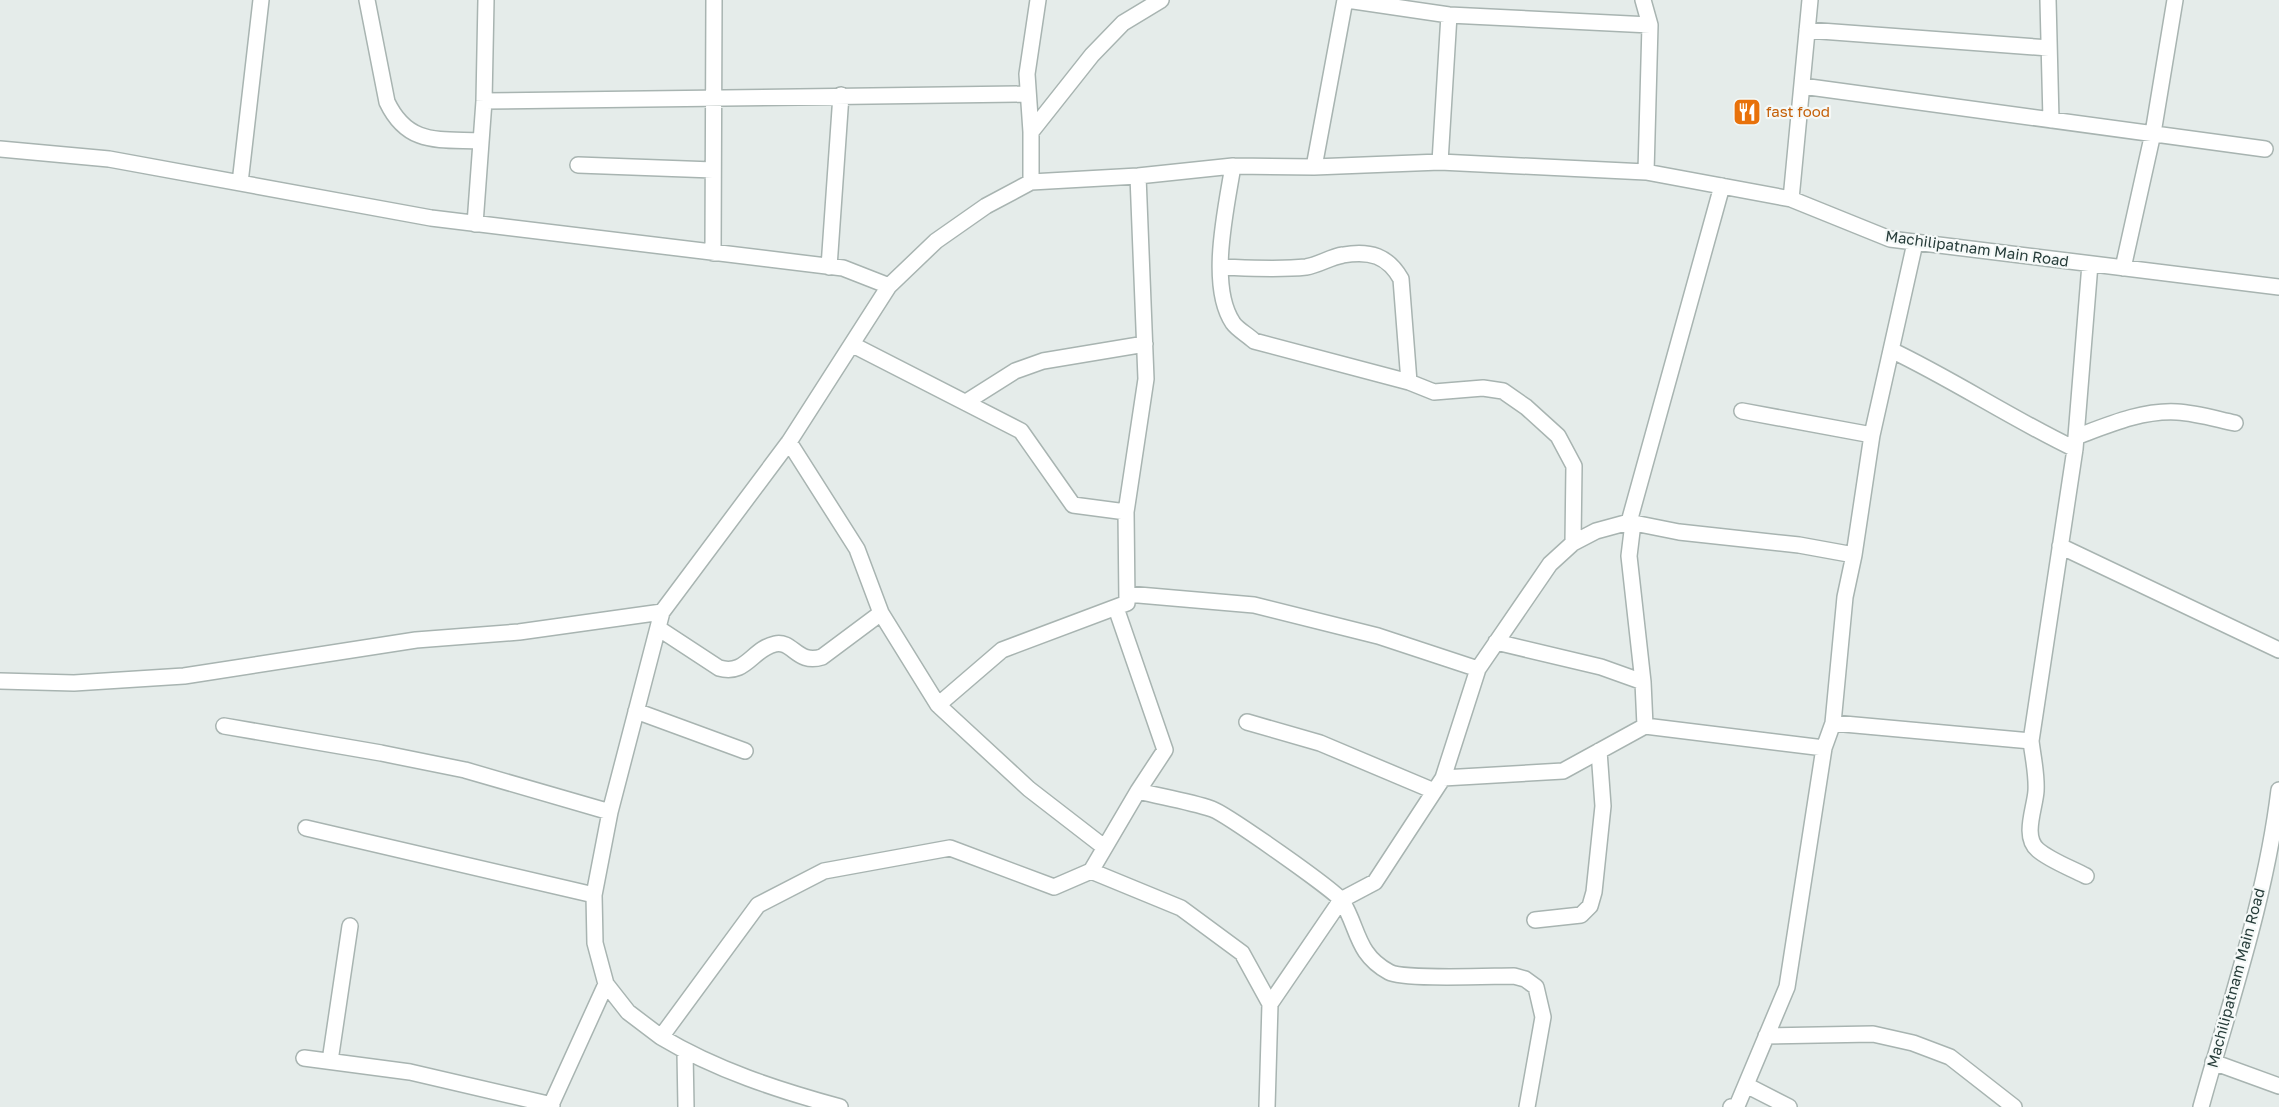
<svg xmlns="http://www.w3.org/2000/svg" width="2279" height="1107" font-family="'Golos Text',sans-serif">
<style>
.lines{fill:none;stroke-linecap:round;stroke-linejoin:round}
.minor-casing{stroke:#a8b4b1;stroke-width:18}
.minor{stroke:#fff;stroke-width:15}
.labels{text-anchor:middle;stroke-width:4.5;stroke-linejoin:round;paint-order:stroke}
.food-label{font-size:15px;fill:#c56008;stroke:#f5f9f8;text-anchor:start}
.street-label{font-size:15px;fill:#263c39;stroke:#f5f9f8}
</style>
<rect width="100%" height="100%" fill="#e5ecea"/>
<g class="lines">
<defs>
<path id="minor" d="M367 0 387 102C408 146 439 139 481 141
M1347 0 1449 15 1650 25
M1643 0 1650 25 1646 172
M1810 0 1791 199 1890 239 2279 287
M2048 0 2051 120
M1807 30 2049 48
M1802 86 2265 149
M484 101 1027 94
M1031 132 1092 55 1123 23 1161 0
M0 149 109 159 431 218 843 268 889 286
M1440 162 1449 15
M578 165 713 170
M1233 166C1226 209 1208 286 1233 323 1238 330 1248 335 1254 341L1409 382 1434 392 1483 388 1503 391 1526 407 1558 436 1574 466 1573 543
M1314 167 1345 0
M1031 182V132L1027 74 1038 0
M240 183 261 0
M475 224 484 101 486 0
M713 253 714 0
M829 267 841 95
M1221 267C1249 268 1279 270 1306 267 1319 265 1330 257 1343 255 1370 250 1388 256 1401 279L1409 382
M2123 268 2153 133 2175 0
M853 345 1021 431 1073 505 1126 512 1146 379 1138 176
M1891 350C1954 380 2012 419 2075 449
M966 402 1015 371 1043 361 1145 344
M1742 411 1872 435
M2076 437C2108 425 2142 410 2177 412 2196 413 2216 419 2235 423
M789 442 857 549 881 613 938 705 1002 650 1127 603 1126 512
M1629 522 1722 186
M1633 523 1629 556 1643 682
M2060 546 2279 650
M1127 594 1254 605 1378 636 1478 669
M1116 608 1165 750 1138 791
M658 628 719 668C746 676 752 649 775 644 793 640 797 665 822 657L881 613
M1496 642 1601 667 1643 682 1645 726
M0 681 74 683 184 676 416 640 519 632 662 612
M938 705 1029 789 1104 847
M636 711 745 751
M1247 722 1320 743 1434 791
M1833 723 2031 741
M224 726 381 753 465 770 610 812
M1443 778 1563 771 1645 726 1824 748 1833 723 1845 597 1854 555
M306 828 594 895
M1091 871 1054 887 950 848 824 871 758 905 661 1037 628 1012 606 984 595 943 594 895 610 812 662 612 789 442 889 286 936 241 986 206 1031 182 1138 176 1233 166 1314 167 1440 162 1646 172 1791 199
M2086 876C2071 868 2051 861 2038 850 2022 837 2035 808 2036 791 2037 774 2033 758 2031 741L2075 449 2090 264
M1535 920 1581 915 1590 906 1594 892 1603 806 1599 751
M1270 1004 1242 953 1181 908 1091 871 1138 791C1162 797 1188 801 1212 809 1226 814 1336 891 1342 901 1359 929 1356 954 1389 972 1403 980 1492 976 1514 976L1525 979 1536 987 1543 1017 1527 1107
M1766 1036 1873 1034 1913 1043 1950 1057 2014 1107
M661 1037C716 1070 778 1090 840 1107
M685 1052 686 1107
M304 1058 410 1072 552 1105
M330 1061 350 926
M2213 1062 2279 1086
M1746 1085 1789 1107
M550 1107 606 984
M1267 1107 1270 1004 1341 900 1375 882 1443 778 1478 669 1550 564 1573 543 1596 531 1629 522 1679 532 1799 545 1854 555 1872 435 1915 243
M1731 1107 1737 1106 1787 987 1824 748
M2201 1107C2230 1002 2266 898 2279 790"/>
</defs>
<!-- minor casing -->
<use href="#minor" class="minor-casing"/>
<!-- minor -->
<use href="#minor" class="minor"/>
</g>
<!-- icons -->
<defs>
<symbol id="restaurant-square" viewBox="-11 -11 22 22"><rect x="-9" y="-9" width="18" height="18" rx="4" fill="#e8710a" stroke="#f5f9f8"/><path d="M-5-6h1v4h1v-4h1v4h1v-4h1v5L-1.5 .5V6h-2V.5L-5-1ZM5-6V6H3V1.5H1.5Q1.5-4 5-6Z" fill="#fff"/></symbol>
</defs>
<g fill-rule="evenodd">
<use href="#restaurant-square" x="1731" y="96" width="32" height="32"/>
</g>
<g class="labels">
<!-- food labels -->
<g class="food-label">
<text x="1766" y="117">fast food</text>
</g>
<!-- street labels -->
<g class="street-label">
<text transform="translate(1977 249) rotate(8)" y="5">Machilipatnam Main Road</text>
<text transform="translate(2236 978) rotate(-75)" y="5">Machilipatnam Main Road</text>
</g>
</g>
</svg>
